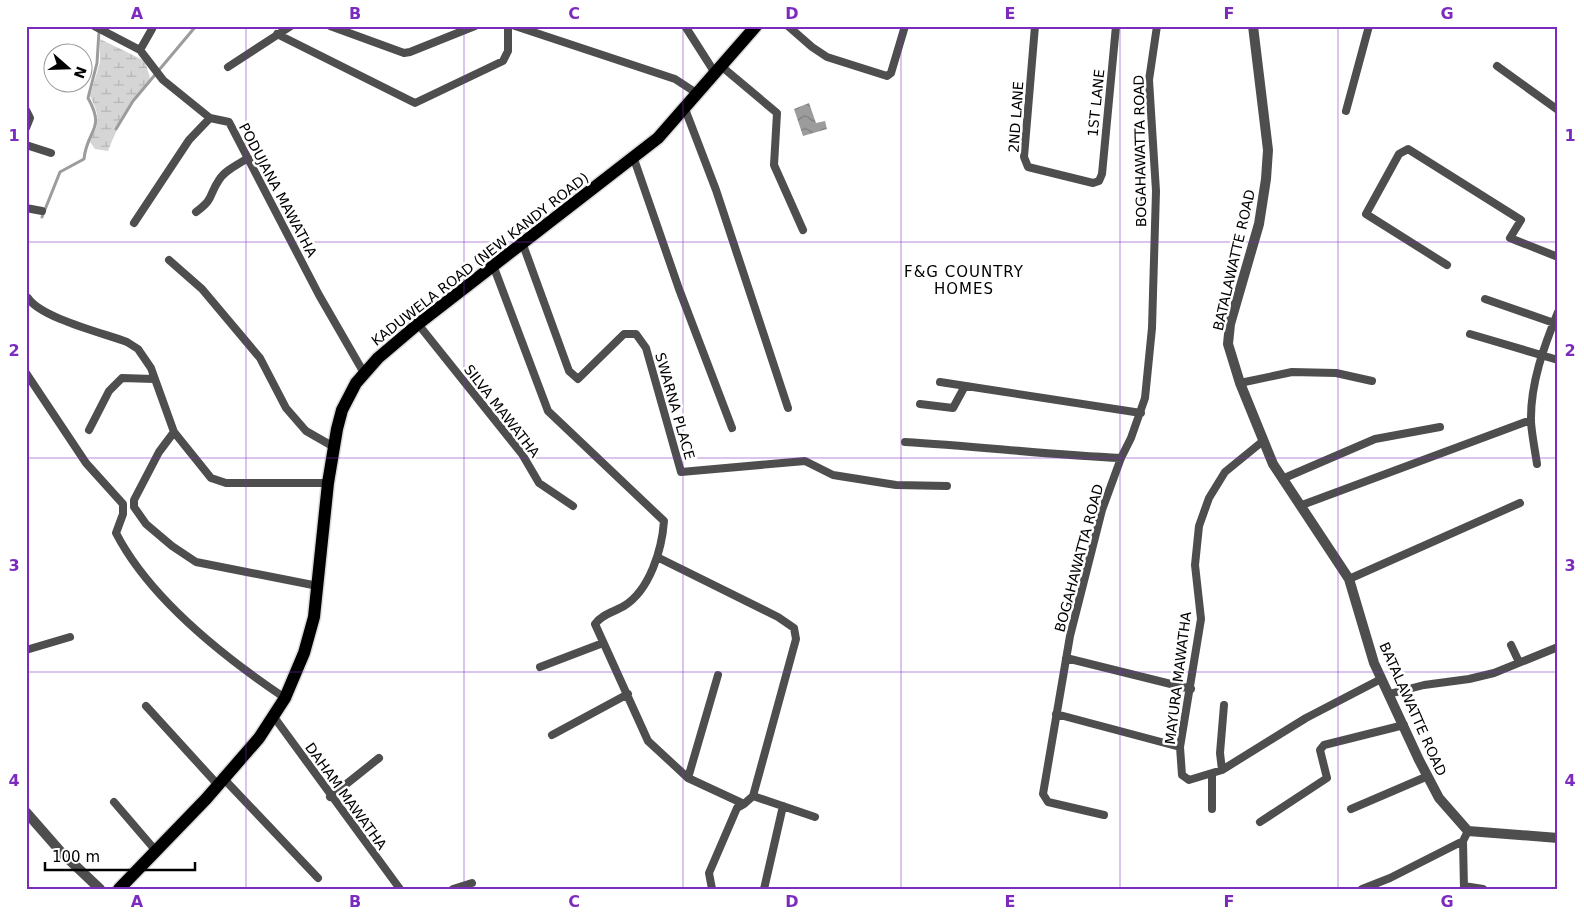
<svg xmlns="http://www.w3.org/2000/svg" width="1584" height="915" font-family="'DejaVu Sans',sans-serif">
<style>
.wetland{fill:url(#wetland-marsh)}
.water{fill:url(#water-waves)}
.lines{fill:none;stroke-linecap:round;stroke-linejoin:round}
.stream{stroke:#9c9c9c;stroke-width:3}
.primary-casing{stroke:#dbdbdb;stroke-width:15}
.minor{stroke:#4e4e4e;stroke-width:8}
.tertiary{stroke:#4e4e4e;stroke-width:10}
.primary{stroke:#000;stroke-width:12}
.grid{fill:none;stroke:#7b2cbf;stroke-width:1;stroke-opacity:0.55}
.labels{text-anchor:middle;stroke-width:5;stroke-linejoin:round;paint-order:stroke}
.street-label{font-size:14px;fill:#000;stroke:#fff}
.neighbourhood-label{font-size:15px;letter-spacing:1px;fill:#000;stroke:#fff}
.neatline{fill:none;stroke:#7b2cbf;stroke-width:2}
.grid-label{font-size:16px;text-anchor:middle;font-weight:bold;fill:#7b2cbf}
</style>
<defs>
<pattern id="wetland-marsh" width="20" height="14" patternUnits="userSpaceOnUse" patternTransform="scale(1.25)"><rect width="20" height="14" fill="#d5d5d5"/><path d="M1 5h8M5 5V1M11 12h8M15 12V8" fill="none" stroke="#b5b5b5"/></pattern>
<pattern id="water-waves" width="16" height="10" patternUnits="userSpaceOnUse" patternTransform="scale(1.25)"><rect width="16" height="10" fill="#9c9c9c"/><path d="M0 5q4-4 8 0t8 0" fill="none" stroke="#7d7d7d"/></pattern>
</defs>
<rect width="100%" height="100%" fill="#fff"/>
<!-- wetland -->
<path class="wetland" d="M100 39 145 61 150 78C132 101 118 124 108 151L95 149 90 142C100 121 100 117 90 96L100 62Z"/>
<!-- water -->
<path class="water" d="M809 103 816 123 825 121 827 129 803 136 794 109Z"/>
<g class="lines">
<!-- stream -->
<path class="stream" d="M116 129 133 101 196 26
M42 217 60 172 84 159C87 129 106 130 88 98L97 63 99 31"/>
<defs>
<path id="primary" d="M119 889 206 799 259 738 285 698 304 653 314 617 328 483 337 429 342 410 356 383 378 358 418 324 658 138 756 26"/>
</defs>
<!-- primary casing -->
<use href="#primary" class="primary-casing"/>
<!-- minor -->
<path class="minor" d="M94 26 140 50 163 80 210 118
M330 26 404 53 410 52 475 26
M515 26 675 79 698 94
M685 26 715 73
M788 26 812 47 827 57 887 76 891 73 905 26
M1035 26 1024 157 1028 167 1093 183 1099 181 1102 174 1116 26
M277 34 415 103 503 61 508 51V26
M140 50 152 29
M721 66 777 113 774 165 803 230
M1497 66 1558 110
M228 67 291 26
M685 109 716 190 788 408
M26 110 30 118 26 128
M1346 111 1369 26
M26 145 51 153
M634 159 679 289 732 428
M26 208 42 211
M196 212C215 198 208 196 219 180 225 170 239 164 248 158
M134 223 189 140 210 118 229 122 319 295 364 373
M522 242 569 371 578 379 624 334H636L646 348 681 472 805 461 833 475 896 485 947 486
M169 260 202 289 260 358 286 408 306 431 334 447
M493 265 548 411 664 521C662 549 650 590 624 606 614 612 602 614 595 624L648 741 688 778 744 804 753 796 815 817
M1447 265 1366 214 1399 154 1408 149 1521 220 1510 238 1558 257
M28 298C41 318 103 333 127 342L138 349 151 368 174 432 211 478 226 483H328
M1485 299 1554 323
M418 324 522 454 539 483 573 506
M1470 334 1558 360
M26 373 86 463 123 504V514L116 533C150 599 224 657 285 698
M940 382 1141 413
M1240 383 1292 372 1336 373 1372 381
M920 404 953 408 965 386
M89 430 109 391 122 378 154 379
M174 432 159 452 134 500V507L146 524 172 546 196 562 318 586
M1263 441 1225 472 1209 498 1199 526 1195 565 1201 619 1180 747 1182 775 1189 780 1222 770 1306 718 1381 679
M905 442C977 446 1049 455 1121 458
M1537 464C1535 450 1532 436 1531 422 1530 384 1544 346 1558 312
M1282 479 1375 439 1440 427
M1302 505 1531 420
M657 557 778 617 794 628 796 639 753 796
M1349 579 1520 503
M1511 645 1519 662
M26 650 70 637
M1066 658 1191 689
M540 667 603 643
M1389 694 1424 685 1469 679 1494 673 1558 647
M146 706 218 785
M1056 714 1180 747
M274 717 400 889
M552 735 628 694
M1222 770 1220 753 1224 705
M1212 774V809
M688 778 718 675
M224 779 318 878
M330 797 379 758
M114 802 156 851
M1351 809 1428 776
M1104 815 1048 802 1043 794 1070 636 1102 510 1121 458 1131 438 1145 398 1152 328 1156 191 1149 80 1157 26
M1260 822 1327 778 1320 750 1324 745 1404 725
M1463 841 1464 889
M1464 886 1483 889
M453 889 472 883
M712 889 709 873 737 808 744 804
M764 889 783 806
M1362 889 1390 878 1463 841 1468 831"/>
<!-- tertiary -->
<path class="tertiary" d="M1253 26 1268 150 1266 179 1259 224 1230 324 1228 344 1240 383 1273 464 1349 579 1374 663 1419 760 1439 798 1468 831 1558 838
M26 812 61 852 100 889"/>
<!-- primary -->
<use href="#primary" class="primary"/>
</g>
<!-- grid -->
<path class="grid" d="M246 26V889M464 26V889M683 26V889M901 26V889M1120 26V889M1338 26V889M26 242H1558M26 458H1558M26 672H1558"/>
<g class="labels">
<!-- street labels -->
<g class="street-label">
<text transform="translate(1096 103) rotate(-84)" y="5">1ST LANE</text>
<text transform="translate(1016 117) rotate(-86)" y="5">2ND LANE</text>
<text transform="translate(1140 151) rotate(-91)" y="5">BOGAHAWATTA ROAD</text>
<text transform="translate(278 190) rotate(62)" y="5">PODUJANA MAWATHA</text>
<text transform="translate(480 259) rotate(-38)" y="5">KADUWELA ROAD (NEW KANDY ROAD)</text>
<text transform="translate(1234 260) rotate(-77)" y="5">BATALAWATTE ROAD</text>
<text transform="translate(675 406) rotate(74)" y="5">SWARNA PLACE</text>
<text transform="translate(502 411) rotate(52)" y="5">SILVA MAWATHA</text>
<text transform="translate(1079 558) rotate(-75)" y="5">BOGAHAWATTA ROAD</text>
<text transform="translate(1178 678) rotate(-83)" y="5">MAYURA MAWATHA</text>
<text transform="translate(1413 709) rotate(66)" y="5">BATALAWATTE ROAD</text>
<text transform="translate(346 796) rotate(54)" y="5">DAHAM MAWATHA</text>
</g>
<!-- neighbourhood labels -->
<g class="neighbourhood-label">
<text x="964" y="277">F&amp;G COUNTRY<tspan x="964" dy="17">HOMES</tspan></text>
</g>
</g>
<!-- border -->
<rect width="1584" height="915" fill="none" stroke="#ffffff" stroke-width="55"/>
<!-- north arrow -->
<g transform="translate(68 68) rotate(110)"><circle r="24" fill="#ffffff" stroke="#999999"/>
<path d="M0-4L9 19L0 12L-9 19Z" fill="#000000"/>
<text y="-8" font-size="14" font-weight="bold" text-anchor="middle" fill="#000000">N</text>
</g>
<!-- scale -->
<path d="M45 862v8h150v-8" fill="none" stroke="#000000" stroke-width="2.5"/>
<text x="52" y="862" font-size="15" fill="#000000" stroke="#ffffff" stroke-width="4" paint-order="stroke">100 m</text>
<rect x="28" y="28" width="1528" height="860" class="neatline"/>
<g class="grid-label">
<text x="137" y="19">A</text>
<text x="355" y="19">B</text>
<text x="574" y="19">C</text>
<text x="792" y="19">D</text>
<text x="1010" y="19">E</text>
<text x="1229" y="19">F</text>
<text x="1447" y="19">G</text>
<text x="14" y="141">1</text>
<text x="1570" y="141">1</text>
<text x="14" y="356">2</text>
<text x="1570" y="356">2</text>
<text x="14" y="571">3</text>
<text x="1570" y="571">3</text>
<text x="14" y="786">4</text>
<text x="1570" y="786">4</text>
<text x="137" y="907">A</text>
<text x="355" y="907">B</text>
<text x="574" y="907">C</text>
<text x="792" y="907">D</text>
<text x="1010" y="907">E</text>
<text x="1229" y="907">F</text>
<text x="1447" y="907">G</text>
</g>
</svg>
